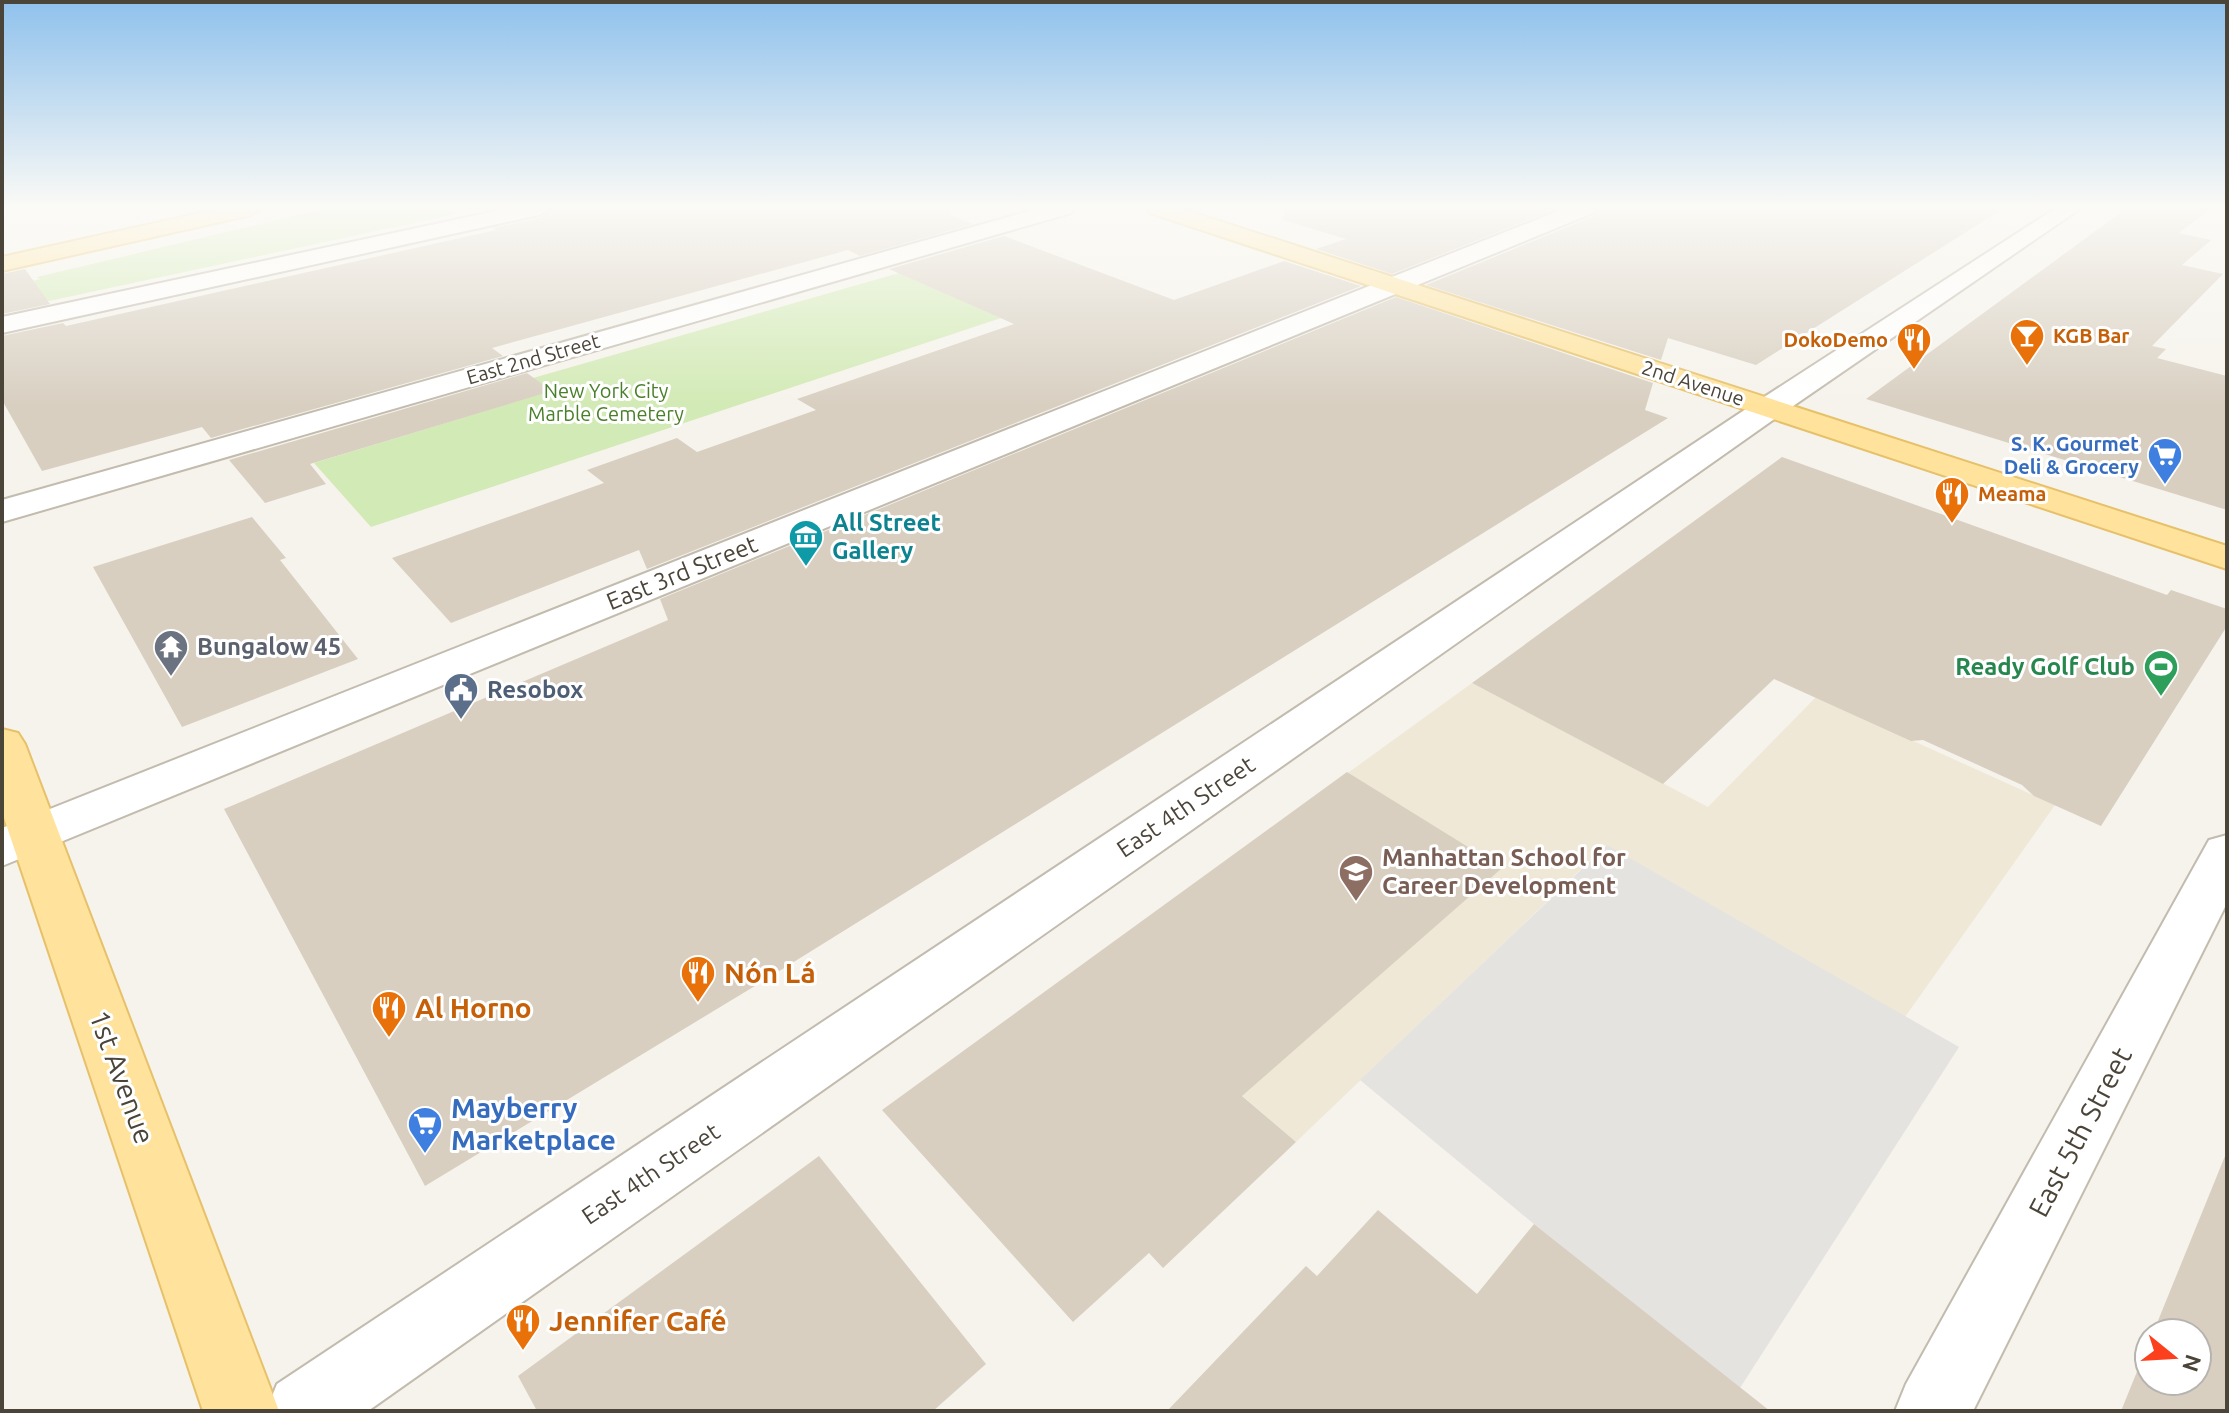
<svg xmlns="http://www.w3.org/2000/svg" width="2229" height="1413" font-family="Ubuntu,sans-serif">
<style>
.education{fill:#efe8d6}
.green{fill:#d2eab5}
.parking{fill:#e5e3e0}
.building{fill:#d8cfc1}
.lines{fill:none;stroke-linecap:round;stroke-linejoin:round}
.street-casing{stroke:#c2bbae;stroke-width:4}
.primary-casing{stroke:#e6c16a;stroke-width:4}
.street{fill:#fff;fill-rule:evenodd}
.primary{fill:#ffe39c;fill-rule:evenodd}
.labels{text-anchor:middle;stroke-width:6;stroke-linejoin:round;paint-order:stroke}
.far-food-label{font-size:20px;font-weight:bold;fill:#c56008;stroke:#fff;text-anchor:start}
.far-street-label{font-size:20px;fill:#4b4439;stroke:#fff}
.far-park-label{font-size:20px;fill:#4a7f2a;stroke:#fff}
.far-shop-label{font-size:20px;font-weight:bold;fill:#366cbe;stroke:#fff;text-anchor:end}
.culture-label{font-size:24px;font-weight:bold;fill:#0d838f;stroke:#fff;text-anchor:start}
.street-label{font-size:24px;fill:#4b4439;stroke:#fff}
.worship-label{font-size:24px;font-weight:bold;fill:#5b616d;stroke:#fff;text-anchor:start}
.leisure-label{font-size:24px;font-weight:bold;fill:#27864d;stroke:#fff;text-anchor:end}
.service-label{font-size:24px;font-weight:bold;fill:#4e5e75;stroke:#fff;text-anchor:start}
.education-label{font-size:24px;font-weight:bold;fill:#785e54;stroke:#fff;text-anchor:start}
.near-food-label{font-size:28px;font-weight:bold;fill:#c56008;stroke:#fff;text-anchor:start}
.near-street-label{font-size:28px;fill:#4b4439;stroke:#fff}
.near-shop-label{font-size:28px;font-weight:bold;fill:#366cbe;stroke:#fff;text-anchor:start}
</style>
<rect width="100%" height="100%" fill="#f6f3ec"/>
<!-- education -->
<path class="education" d="M1472 683 1708 807 1816 697 2055 805 1905 1017 1606 845 1296 1142 1087 962Z"/>
<!-- green -->
<path class="green" d="M328 208H441L456 214 2 311V289L40 279 37 277Z
M899 273 1001 318 371 527 314 463 551 391 533 378Z"/>
<!-- parking -->
<path class="parking" d="M1607 845 1959 1047 1740 1388 1534 1224 1360 1080Z"/>
<!-- building -->
<path class="building" d="M553 208H949L950 215 973 224 860 256 848 250 492 348 503 356 211 438 202 427 42 471 2 400V336L63 323 66 326 496 230 493 228 540 218Z
M1285 208H1559L1392 274 1316 249 1346 239 1283 220Z
M1599 208H2004L1756 365 1668 338 1661 360 1426 285 1594 216Z
M2127 208H2211L2179 233 2211 240 2182 265 2223 274 2152 346 2166 349 2157 358 2227 376V510L1866 399Z
M1004 236 1174 300 1284 261 1361 286 647 569 639 550 451 623 392 558 604 483 587 470 677 438 697 452 816 410 797 399 1014 324 889 269Z
M25 269 50 304 2 314V274Z
M1396 297 1653 383 1645 410 1668 418 768 978 425 1186 224 809 668 620 660 599Z
M527 373 552 391 310 464 326 484 265 503 229 460Z
M1782 457 2167 595 2171 590 2227 609V626L2101 826 2034 796 2022 785 1923 740 1911 741 1774 679 1663 784 1472 683Z
M252 517 286 558 280 560 358 659 182 727 93 567Z
M1347 772 1502 868 1242 1096 1296 1142 1163 1268 1149 1253 1073 1322 882 1110Z
M819 1156 986 1364 933 1411H537L518 1376Z
M2225 1156 2227 1411H2121L2149 1342V1381H2197V1333H2153Z
M1378 1210 1477 1294 1534 1224 1770 1411H1167L1306 1266 1317 1276Z"/>
<g class="lines">
<defs>
<path id="street" d="M510 208H550L539 215 2 333V317Z
M1040 208H1074L1071 213 2 522V500Z
M1566 208H1596L1593 213 2 866V828Z
M2056 208H2081L1780 415 368 1411H266L277 1384 1758 401Z
M2227 835V903L1973 1411H1895L1906 1384 2209 840Z"/>
<path id="primary" d="M223 208H262L251 215 2 271V257Z
M1147 208H1179L2227 546V569L1150 213Z
M2 729 18 733 25 744 279 1411H203L2 812Z"/>
</defs>
<!-- street casing -->
<use href="#street" class="street-casing"/>
<!-- primary casing -->
<use href="#primary" class="primary-casing"/>
<!-- street -->
<use href="#street" class="street"/>
<!-- primary -->
<use href="#primary" class="primary"/>
</g>
<!-- sky -->
<linearGradient id="sky" x2="0" y2="1"><stop stop-color="#8fc1ec"/><stop offset="0.51" stop-color="#fbfaf6"/><stop offset="1" stop-color="#fbfaf6" stop-opacity="0"/></linearGradient>
<rect width="2229" height="406" fill="url(#sky)"/>
<!-- icons -->
<defs>
<symbol id="bar-pin" viewBox="-11 -11 22 30"><path d="M0 17L-7.5 6A9.5 9.5 0 1 1 7.5 6Z" fill="#e8710a" stroke="#fff"/><path d="M-6-5H6L.8 .8V4.5H3.5V6h-7V4.5H-.8V.8Z" fill="#fff"/></symbol>
<symbol id="restaurant-pin" viewBox="-11 -11 22 30"><path d="M0 17L-7.5 6A9.5 9.5 0 1 1 7.5 6Z" fill="#e8710a" stroke="#fff"/><path d="M-5-6h1v4h1v-4h1v4h1v-4h1v5L-1.5 .5V6h-2V.5L-5-1ZM5-6V6H3V1.5H1.5Q1.5-4 5-6Z" fill="#fff"/></symbol>
<symbol id="supermarket-pin" viewBox="-11 -11 22 30"><path d="M0 17L-7.5 6A9.5 9.5 0 1 1 7.5 6Z" fill="#3f7fe0" stroke="#fff"/><path d="M-6-5.5h2.5l.6 2H6L4.5 2H-2.5L-4.4-4H-6ZM-1.5 3.2a1.3 1.3 0 1 0 .1 0ZM3 3.2a1.3 1.3 0 1 0 .1 0Z" fill="#fff"/></symbol>
<symbol id="museum-pin" viewBox="-11 -11 22 30"><path d="M0 17L-7.5 6A9.5 9.5 0 1 1 7.5 6Z" fill="#0f9aa8" stroke="#fff"/><path d="M0-6L6-3V-2H-6V-3ZM-5-1h2V3h-2ZM-1-1h2V3h-2ZM3-1h2V3H3ZM-6 4H6V6H-6Z" fill="#fff"/></symbol>
<symbol id="temple-pin" viewBox="-11 -11 22 30"><path d="M0 17L-7.5 6A9.5 9.5 0 1 1 7.5 6Z" fill="#6b7280" stroke="#fff"/><path d="M0-6L5-2H3V0L6.5 2.5H4V6H1.5V3h-3V6H-4V2.5H-6.5L-3 0V-2H-5Z" fill="#fff"/></symbol>
<symbol id="stadium-pin" viewBox="-11 -11 22 30"><path d="M0 17L-7.5 6A9.5 9.5 0 1 1 7.5 6Z" fill="#2e9e5b" stroke="#fff"/><path d="M0-5a6.5 5 0 1 0 0 10a6.5 5 0 1 0 0-10ZM-3.5-1.8h7v3.6h-7Z" fill="#fff"/></symbol>
<symbol id="civic-pin" viewBox="-11 -11 22 30"><path d="M0 17L-7.5 6A9.5 9.5 0 1 1 7.5 6Z" fill="#5c6f8a" stroke="#fff"/><path d="M-.6-6.5H3V-4.5H.6V-3L4-1V1h2V6H-6V1h2V-1L-.6-3ZM-1.2 2.5V6h2.4V2.5Z" fill="#fff"/></symbol>
<symbol id="school-pin" viewBox="-11 -11 22 30"><path d="M0 17L-7.5 6A9.5 9.5 0 1 1 7.5 6Z" fill="#8d6e63" stroke="#fff"/><path d="M0-5L7-2L0 1L-7-2ZM-4 1L0 2.5L4 1V4Q0 6-4 4Z" fill="#fff"/></symbol>
</defs>
<g fill-rule="evenodd">
<use href="#bar-pin" x="2007" y="316" width="40" height="54"/>
<use href="#restaurant-pin" x="1894" y="320" width="40" height="54"/>
<use href="#supermarket-pin" x="2145" y="435" width="40" height="54"/>
<use href="#restaurant-pin" x="1932" y="474" width="40" height="54"/>
<use href="#museum-pin" x="786" y="517" width="40" height="54"/>
<use href="#temple-pin" x="151" y="627" width="40" height="54"/>
<use href="#stadium-pin" x="2141" y="647" width="40" height="54"/>
<use href="#civic-pin" x="441" y="670" width="40" height="54"/>
<use href="#school-pin" x="1336" y="852" width="40" height="54"/>
<use href="#restaurant-pin" x="678" y="953" width="40" height="54"/>
<use href="#restaurant-pin" x="369" y="988" width="40" height="54"/>
<use href="#supermarket-pin" x="405" y="1104" width="40" height="54"/>
<use href="#restaurant-pin" x="503" y="1301" width="40" height="54"/>
</g>
<g class="labels">
<!-- far-food labels -->
<g class="far-food-label">
<text x="2053" y="343">KGB Bar</text>
<text x="1888" y="347" text-anchor="end">DokoDemo</text>
<text x="1978" y="501">Meama</text>
</g>
<!-- far-street labels -->
<g class="far-street-label">
<text transform="translate(533 359) rotate(-16)" y="7">East 2nd Street</text>
<text transform="translate(1693 383) rotate(18)" y="7">2nd Avenue</text>
</g>
<!-- far-park labels -->
<g class="far-park-label">
<text x="606" y="398">New York City<tspan x="606" dy="23">Marble Cemetery</tspan></text>
</g>
<!-- far-shop labels -->
<g class="far-shop-label">
<text x="2139" y="451">S. K. Gourmet<tspan x="2139" dy="23">Deli &amp; Grocery</tspan></text>
</g>
<!-- culture labels -->
<g class="culture-label">
<text x="832" y="531">All Street<tspan x="832" dy="28">Gallery</tspan></text>
</g>
<!-- street labels -->
<g class="street-label">
<text transform="translate(682 573) rotate(-22)" y="8">East 3rd Street</text>
<text transform="translate(1186 807) rotate(-34)" y="8">East 4th Street</text>
<text transform="translate(651 1174) rotate(-34)" y="8">East 4th Street</text>
</g>
<!-- worship labels -->
<g class="worship-label">
<text x="197" y="655">Bungalow 45</text>
</g>
<!-- leisure labels -->
<g class="leisure-label">
<text x="2135" y="675">Ready Golf Club</text>
</g>
<!-- service labels -->
<g class="service-label">
<text x="487" y="698">Resobox</text>
</g>
<!-- education labels -->
<g class="education-label">
<text x="1382" y="866">Manhattan School for<tspan x="1382" dy="28">Career Development</tspan></text>
</g>
<!-- near-food labels -->
<g class="near-food-label">
<text x="724" y="983">Nón Lá</text>
<text x="415" y="1018">Al Horno</text>
<text x="549" y="1331">Jennifer Café</text>
</g>
<!-- near-street labels -->
<g class="near-street-label">
<text transform="translate(122 1077) rotate(70)" y="10">1st Avenue</text>
<text transform="translate(2080 1132) rotate(-62)" y="10">East 5th Street</text>
</g>
<!-- near-shop labels -->
<g class="near-shop-label">
<text x="451" y="1118">Mayberry<tspan x="451" dy="32">Marketplace</tspan></text>
</g>
</g>
<!-- border -->
<rect width="2229" height="1413" fill="none" stroke="#4b4439" stroke-width="8"/>
<!-- north arrow -->
<g transform="translate(2173 1357) rotate(108)"><circle r="38" fill="#ffffff" stroke="#b7b4b0" stroke-width="2"/>
<path d="M0-6L14 30L0 20L-14 30Z" fill="#fc3f1d"/>
<text y="-12" font-size="22" font-weight="bold" text-anchor="middle" fill="#4b4439">N</text>
</g>
</svg>
